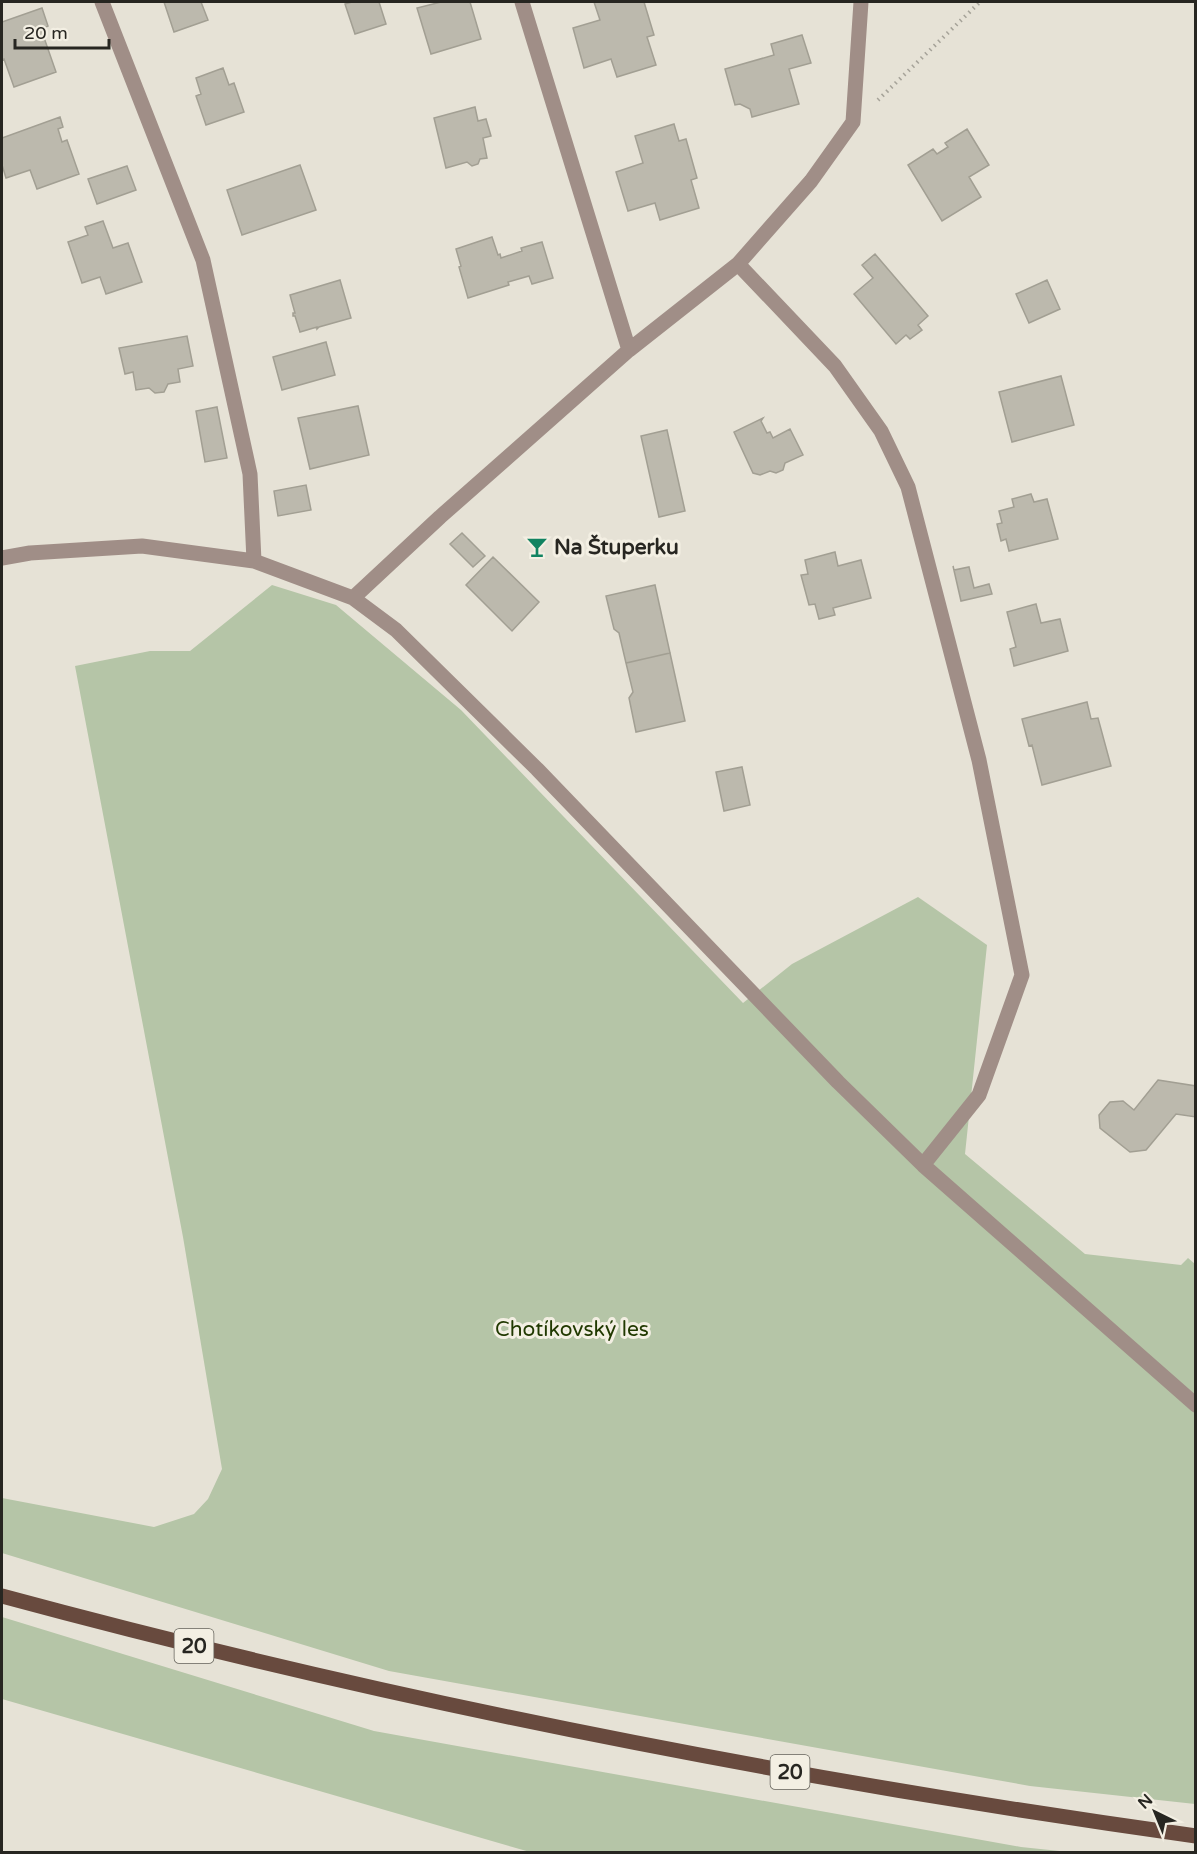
<svg xmlns="http://www.w3.org/2000/svg" width="1197" height="1854" font-family="'Varela Round',sans-serif">
<style>
.green{fill:#b5c5a7}
.building{fill:#bcb9ad;stroke:#a29f93;stroke-width:1.5}
.lines{fill:none;stroke-linecap:round;stroke-linejoin:round}
.path{stroke:#a6a399;stroke-width:4;stroke-dasharray:1.5 4.5;stroke-linecap:butt}
.minor{stroke:#a08e87;stroke-width:15}
.major{stroke:#684a3e;stroke-width:15}
.labels{text-anchor:middle;stroke-width:6;stroke-linejoin:round;paint-order:stroke}
.shield{fill:#f3efe3;stroke:#64625b;stroke-width:1.5}
.shield-label{font-size:20px;font-weight:bold;fill:#272621}
.poi-label{font-size:21px;font-weight:bold;fill:#272621;stroke:#f3efe3;text-anchor:start}
.park-label{font-size:21px;fill:#213901;stroke:#f3efe3}
</style>
<rect width="100%" height="100%" fill="#e6e2d6"/>
<!-- green -->
<path class="green" d="M272 585 336 605 461 710 743 1003 792 964 918 897 987 945 965 1154 1085 1254 1181 1265 1188 1258 1195 1264V1804L1030 1786 389 1671 2 1553V1498L154 1527 194 1514 208 1499 222 1469 183 1237 75 666 150 651H190Z
M2 1617 374 1731 1021 1847 1069 1852H530L2 1699Z"/>
<!-- building -->
<path class="building" d="M164 2H201L208 20 174 32Z
M352 2H379L386 24 355 34 345 4Z
M441 2H470L481 39 431 54 417 8Z
M594 2H644L654 35 647 37 656 65 617 77 611 59 584 68 573 28 600 20Z
M42 8 48 26 41 29 56 72 14 87 4 59 2 60V22Z
M802 35 811 63 789 69 799 104 752 117 750 109 740 104 735 105 725 69 774 55 771 44Z
M223 68 229 85 234 83 244 112 206 125 196 96 201 94 196 78Z
M475 107 478 121 486 119 491 136 483 138 487 158 480 159 478 164 472 166 467 162 446 168 434 118Z
M60 117 63 127 58 129 62 142 67 140 79 174 37 189 30 170 6 178 2 165V138Z
M674 124 679 141 686 139 697 178 691 180 699 208 660 220 655 203 628 211 616 172 643 163 635 136Z
M967 129 989 165 969 177 981 197 942 221 908 165 933 149 937 154 948 147 945 143Z
M300 165 316 210 242 235 227 190Z
M127 166 136 190 97 204 88 179Z
M103 221 113 248 128 243 142 282 106 294 100 277 82 283 68 242 88 235 85 227Z
M492 237 498 255 500 254 501 258 522 251 521 248 542 242 553 278 532 284 529 276 508 282 509 285 468 298 459 267 461 266 456 249Z
M875 254 928 316 918 325 922 330 910 339 906 335 896 344 854 294 873 278 862 265Z
M340 280 351 318 319 327 317 329V327L300 332 295 316H293V313H295L290 295Z
M1047 280 1060 309 1029 323 1016 294Z
M187 336 193 366 178 369 180 382 168 384 164 392 155 393 149 388 136 390 133 372 125 374 119 348Z
M326 342 335 375 282 390 273 357Z
M1061 376 1074 425 1012 442 999 392Z
M358 406 369 455 310 469 298 418Z
M217 407 227 458 205 462 196 411Z
M763 418 761 421 767 433 770 432 773 438 790 429 803 455 785 463 783 470 776 473 770 471 760 475 753 473 734 432Z
M667 430 685 511 659 517 641 436Z
M306 485 311 510 278 516 274 491Z
M1031 494 1034 502 1047 499 1058 539 1009 551 1006 539 1001 541 997 524 1002 523 999 511 1014 507 1012 499Z
M462 533 485 556 473 567 450 544Z
M835 552 838 566 861 560 871 598 833 608 835 615 819 619 815 604 809 605 801 575 808 574 805 560Z
M493 557 539 602 512 631 466 585Z
M953 566 954 570 969 567 974 588 989 584 992 594 961 601Z
M655 585 670 653 626 663 619 633 614 629 606 596Z
M1036 604 1041 623 1060 619 1068 651 1014 666 1010 649 1016 647 1007 612Z
M670 653 685 721 636 732 629 698 633 692 626 663Z
M1087 702 1091 719 1098 718 1111 766 1042 785 1032 745 1029 746 1022 719Z
M742 767 750 805 724 811 716 772Z
M1158 1080 1196 1086V1117L1176 1114 1146 1150 1130 1152 1100 1128 1099 1115 1110 1102 1123 1101 1134 1110Z"/>
<g class="lines">
<!-- path -->
<path class="path" d="M878 100 980 2"/>
<!-- minor -->
<path class="minor" d="M102 2 203 260 250 474 254 561
M522 2 629 350
M738 264 835 366 881 431 908 487 979 760 1022 975 979 1095 923 1165
M2 558 30 553 142 546 254 561 353 598 396 630 537 769 838 1082 923 1165 1196 1405
M353 598 440 517 629 350 738 264 811 181 853 122 861 2"/>
<!-- major -->
<path class="major" d="M2 1596C394 1702 793 1780 1196 1836"/>
</g>
<!-- icons -->
<defs>
<symbol id="bar-bare" viewBox="-9 -9 18 18"><path d="M-6-5H6L.8 .8V4.5H3.5V6h-7V4.5H-.8V.8Z" fill="#118361" stroke="#f3efe3" stroke-width="2.5" paint-order="stroke"/></symbol>
</defs>
<g fill-rule="evenodd">
<use href="#bar-bare" x="522" y="532" width="30" height="30"/>
</g>
<g class="labels">
<!-- shield labels -->
<g class="shield">
<rect x="174.5" y="1629" width="39" height="34" rx="4.5"/>
<rect x="770.5" y="1755" width="39" height="34" rx="4.5"/>
</g>
<g class="shield-label">
<text x="194" y="1653">20</text>
<text x="790" y="1779">20</text>
</g>
<!-- poi labels -->
<g class="poi-label">
<text x="554" y="554">Na Štuperku</text>
</g>
<!-- park labels -->
<g class="park-label">
<text x="572" y="1336">Chotíkovský les</text>
</g>
</g>
<!-- border -->
<rect width="1197" height="1854" fill="none" stroke="#272621" stroke-width="6"/>
<!-- north arrow -->
<g transform="translate(1155 1812) rotate(317)" stroke="#f3efe3" stroke-width="4.5" paint-order="stroke">
<path d="M0-4.5L10 22L0 15L-10 22Z" fill="#272621"/>
<text y="-9" font-size="16" font-weight="bold" text-anchor="middle" fill="#272621">N</text>
</g>
<!-- scale -->
<path d="M15 39v9h94v-9" fill="none" stroke="#272621" stroke-width="3"/>
<text x="24" y="39" font-size="18" fill="#272621" stroke="#f3efe3" stroke-width="4.5" paint-order="stroke">20 m</text>
</svg>
